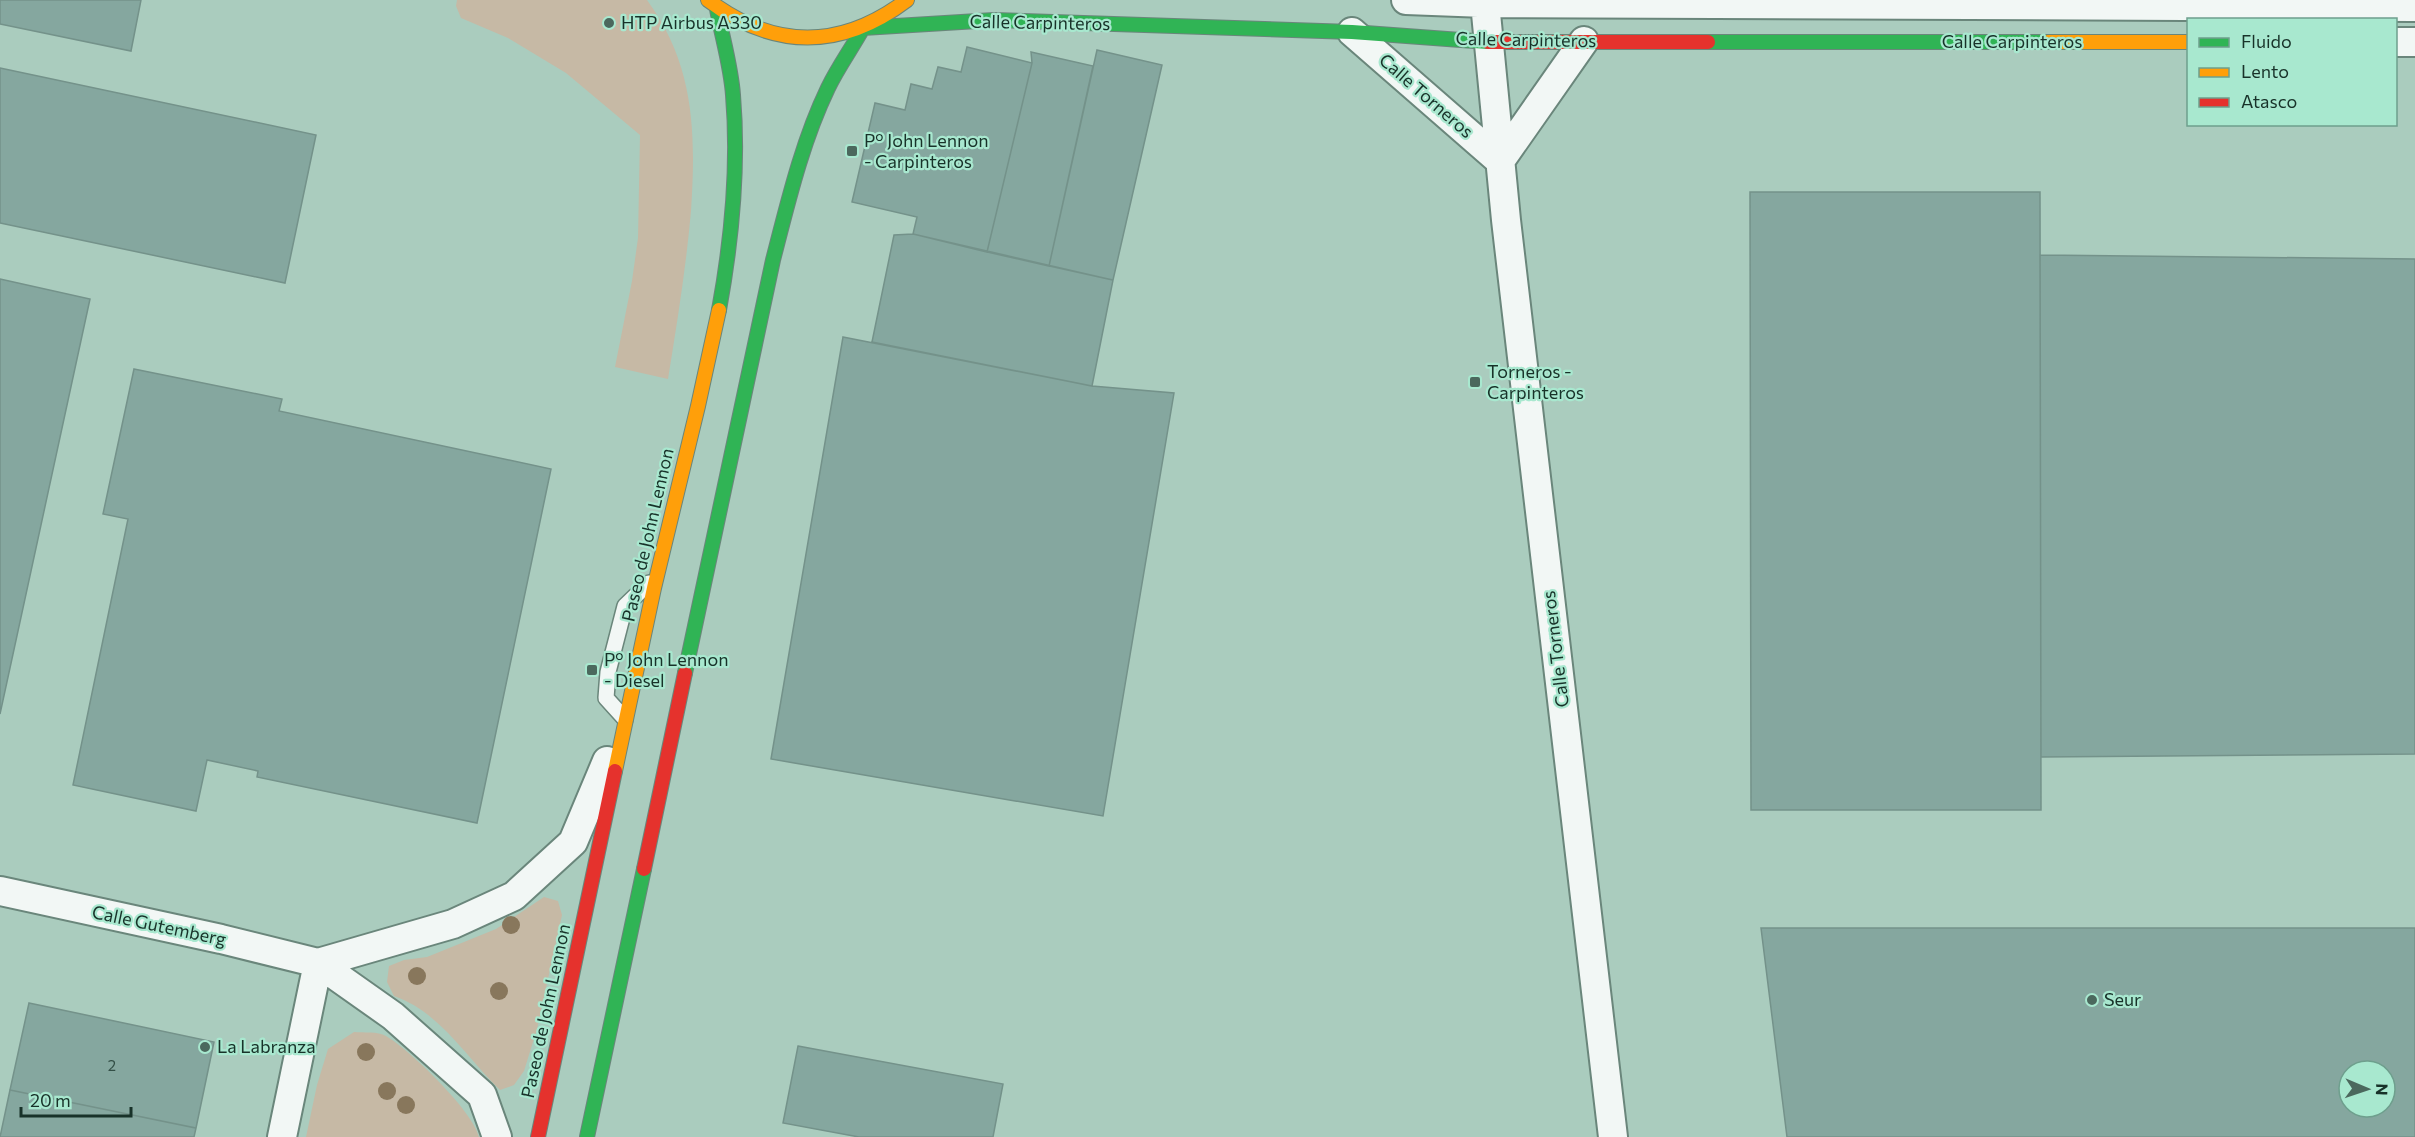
<svg xmlns="http://www.w3.org/2000/svg" width="2415" height="1137" font-family="Commissioner,sans-serif">
<style>
.green{fill:#c6b9a5}
.building{fill:#85a79f;stroke:#74928a;stroke-width:1.5;fill-rule:evenodd}
.lines{fill:none;stroke-linecap:round;stroke-linejoin:round}
.lane-casing{stroke:#6a867b;stroke-width:18}
.street-casing{stroke:#6a867b;stroke-width:32}
.fast-casing{stroke:#6a867b;stroke-width:16}
.slow-casing{stroke:#6a867b;stroke-width:16}
.jam-casing{stroke:#6a867b;stroke-width:16}
.lane{stroke:#f2f7f5;stroke-width:15}
.street{stroke:#f2f7f5;stroke-width:28}
.fast{stroke:#30b455;stroke-width:14}
.slow{stroke:#ff9f0a;stroke-width:14}
.jam{stroke:#e5322d;stroke-width:14}
.tree{fill:#88775c}
.poi-dot{fill:#4b685d;stroke:#a8e8cf;stroke-width:2}
.labels{text-anchor:middle;stroke-width:4.5;stroke-linejoin:round;paint-order:stroke}
.number-label{font-size:15px;fill:#334f46}
.poi-label{font-size:18px;fill:#183229;stroke:#a8e8cf;text-anchor:start}
.street-label{font-size:18px;fill:#183229;stroke:#a8e8cf}
</style>
<rect width="100%" height="100%" fill="#aaccbe"/>
<!-- green -->
<path class="green" d="M457 0H647C695 65 696 134 691 211 686 268 677 323 668 379L615 367 632 281 638 238 640 135 566 73 508 38 461 18 456 6Z
M544 897 558 901 562 915 537 1029 524 1071 514 1085 500 1090C466 1057 440 1012 394 996L387 982 389 966 404 960 427 957 496 929Z
M354 1032C363 1033 378 1031 386 1036 410 1050 473 1111 479 1137H306L317 1085 328 1049Z"/>
<!-- building -->
<path class="building" d="M0 0H141L131 51 0 24Z
M967 47 1032 63 987 252 913 234 917 217 852 202 875 103 905 110 911 84 932 89 938 67 961 72Z
M1097 50 1162 65 1113 280 1049 266Z
M1031 52 1093 66 1049 266 987 252 1032 63Z
M0 68 316 135 285 283 0 223Z
M1750 192H2040L2041 810H1751Z
M913 234 1113 280 1092 386 872 342 894 235Z
M2040 255 2415 259V754L2041 757Z
M0 279 90 299 0 714Z
M843 337 1092 386 1174 393 1103 816 771 759Z
M134 369 282 399 279 411 551 469 477 823 257 777 258 771 207 760 196 811 73 785 128 519 103 514Z
M1761 928H2415V1137H1787ZM2349 1071H2385V1107H2349Z
M29 1003 214 1042 196 1128 10 1090Z
M798 1046 1003 1084 993 1137H859L783 1123Z
M10 1090 196 1128 194 1137H0Z"/>
<g class="lines">
<defs>
<path id="lane" d="M625 719 606 698 608 672 625 606 649 583"/>
<path id="street" d="M1406 0 1485 3 2415 7
M1485 3 1506 220 1613 1137
M1352 32 1500 161 1584 41
M2396 42H2415
M0 891 221 939 318 963 393 1016 482 1095 497 1137
M318 963 453 924 514 896 573 842 607 761
M282 1137 318 963"/>
<path id="fast" d="M717 9C722 37 731 66 733 95 739 167 732 239 719 310
M863 28 994 20 1352 32 1488 42
M1708 42H2048
M685 673 773 260C788 202 802 142 828 88 838 67 852 48 863 28
M587 1137 644 869"/>
<path id="slow" d="M708 0C774 50 841 50 907 0
M2048 42H2188
M615 771 654 588 698 406 719 310"/>
<path id="jam" d="M1488 42H1708
M644 869 685 673
M538 1137 615 771"/>
</defs>
<!-- lane casing -->
<use href="#lane" class="lane-casing"/>
<!-- street casing -->
<use href="#street" class="street-casing"/>
<!-- fast casing -->
<use href="#fast" class="fast-casing"/>
<!-- slow casing -->
<use href="#slow" class="slow-casing"/>
<!-- jam casing -->
<use href="#jam" class="jam-casing"/>
<!-- lane -->
<use href="#lane" class="lane"/>
<!-- street -->
<use href="#street" class="street"/>
<!-- fast -->
<use href="#fast" class="fast"/>
<!-- slow -->
<use href="#slow" class="slow"/>
<!-- jam -->
<use href="#jam" class="jam"/>
</g>
<!-- trees -->
<g class="tree">
<circle cx="511" cy="925" r="9"/>
<circle cx="417" cy="976" r="9"/>
<circle cx="499" cy="991" r="9"/>
<circle cx="366" cy="1052" r="9"/>
<circle cx="387" cy="1091" r="9"/>
<circle cx="406" cy="1105" r="9"/>
</g>
<!-- markers -->
<g class="poi-dot">
<circle cx="609" cy="23" r="6"/>
<rect x="846" y="145" width="12" height="12" rx="3"/>
<rect x="1469" y="376" width="12" height="12" rx="3"/>
<rect x="586" y="664" width="12" height="12" rx="3"/>
<circle cx="2092" cy="1000" r="6"/>
<circle cx="205" cy="1047" r="6"/>
</g>
<g class="labels">
<!-- number labels -->
<g class="number-label">
<text x="112" y="1071">2</text>
</g>
<!-- poi labels -->
<g class="poi-label">
<text x="621" y="29">HTP Airbus A330</text>
<text x="864" y="147">Pº John Lennon<tspan x="864" dy="21">- Carpinteros</tspan></text>
<text x="1487" y="378">Torneros -<tspan x="1487" dy="21">Carpinteros</tspan></text>
<text x="604" y="666">Pº John Lennon<tspan x="604" dy="21">- Diesel</tspan></text>
<text x="2104" y="1006">Seur</text>
<text x="217" y="1053">La Labranza</text>
</g>
<!-- street labels -->
<g class="street-label">
<text transform="translate(1040 23) rotate(1)" y="6">Calle Carpinteros</text>
<text transform="translate(1526 40) rotate(1)" y="6">Calle Carpinteros</text>
<text x="2012" y="48">Calle Carpinteros</text>
<text transform="translate(1426 96) rotate(41)" y="6">Calle Torneros</text>
<text transform="translate(648 535) rotate(-77)" y="6">Paseo de John Lennon</text>
<text transform="translate(1556 649) rotate(-97)" y="6">Calle Torneros</text>
<text transform="translate(159 926) rotate(12)" y="6">Calle Gutemberg</text>
<text transform="translate(546 1011) rotate(-78)" y="6">Paseo de John Lennon</text>
</g>
</g>
<!-- legend -->
<rect x="2187" y="18" width="210" height="108" fill="#a8e8cf" stroke="#6e9f8d" stroke-width="1.5"/>
<rect x="2199" y="38" width="30" height="9" fill="#30b455" stroke="#6e9f8d" stroke-width="1.5"/>
<text x="2241" y="48" font-size="18" fill="#183229">Fluido</text>
<rect x="2199" y="68" width="30" height="9" fill="#ff9f0a" stroke="#6e9f8d" stroke-width="1.5"/>
<text x="2241" y="78" font-size="18" fill="#183229">Lento</text>
<rect x="2199" y="98" width="30" height="9" fill="#e5322d" stroke="#6e9f8d" stroke-width="1.5"/>
<text x="2241" y="108" font-size="18" fill="#183229">Atasco</text>
<!-- north arrow -->
<g transform="translate(2367 1089) rotate(92)"><circle r="28" fill="#a8e8cf" stroke="#6e9f8d" stroke-width="1.5"/>
<path d="M0-4.5L10 22L0 15L-10 22Z" fill="#4b685d"/>
<text y="-9" font-size="16" font-weight="bold" text-anchor="middle" fill="#183229">N</text>
</g>
<!-- scale -->
<path d="M21 1107v9h110v-9" fill="none" stroke="#183229" stroke-width="3"/>
<text x="30" y="1107" font-size="18" fill="#183229" stroke="#a8e8cf" stroke-width="4.5" paint-order="stroke">20 m</text>
</svg>
